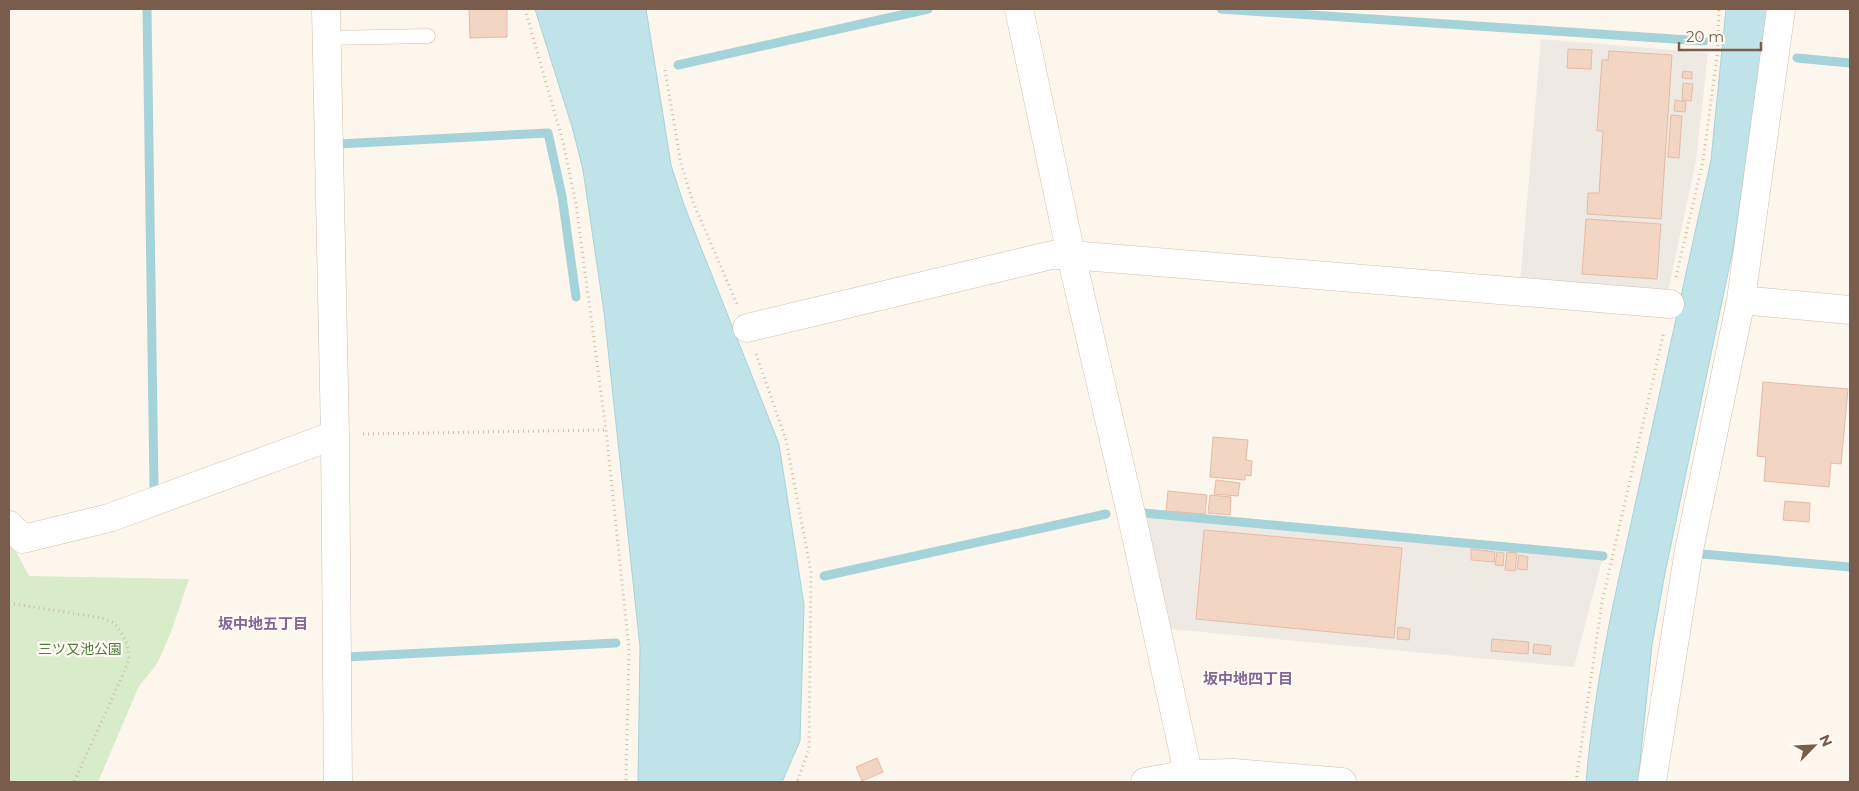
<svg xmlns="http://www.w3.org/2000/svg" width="1859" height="791" font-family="Montserrat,'Noto Sans JP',sans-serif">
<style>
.industrial{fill:#efe9e4}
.green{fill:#d8ecc9}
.water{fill:#bfe3e8;stroke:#a5d3da}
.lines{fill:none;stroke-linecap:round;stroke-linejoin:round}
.stream{stroke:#a5d3da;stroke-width:9}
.building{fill:#f3d5c3;stroke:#e6bba3}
.lane-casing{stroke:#d1beb0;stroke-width:15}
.street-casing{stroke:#d1beb0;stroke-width:29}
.secondary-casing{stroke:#d6c0b0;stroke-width:29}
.path{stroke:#d9b8a5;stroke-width:3;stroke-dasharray:1 4;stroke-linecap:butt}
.lane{stroke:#fff;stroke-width:14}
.street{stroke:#fff;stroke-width:28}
.secondary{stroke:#fff;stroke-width:28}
.labels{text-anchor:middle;stroke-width:4.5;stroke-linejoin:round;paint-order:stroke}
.park-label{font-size:14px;fill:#537a41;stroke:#fffaf3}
.neighbourhood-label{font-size:15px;font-weight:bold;fill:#846695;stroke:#fffaf3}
</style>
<rect width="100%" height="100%" fill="#fdf6ec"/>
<!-- industrial -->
<path class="industrial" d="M1541 39 1708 53 1696 161 1668 291 1520 283Z
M1144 513 1603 556 1574 667 1170 629Z"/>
<!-- green -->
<path class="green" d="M9 538 29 576 189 579 171 632 157 664 139 686 98 782H9Z"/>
<!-- water -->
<path class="water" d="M535 9H646L671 165 684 205 779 444 804 605 800 741 782 782H638L640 647 604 312 583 170 573 130Z
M1726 9H1769L1733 249 1664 578 1652 645 1638 782H1586C1591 722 1601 664 1613 605L1711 160Z"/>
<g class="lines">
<!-- stream -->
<path class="stream" d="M147 9 154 487
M1221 9 1704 41
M1797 58 1850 63
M678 65 928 9
M338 144 548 133 562 196 576 297
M1144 513 1603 556
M1702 554 1850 567
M824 576 1106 514
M346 657 616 643"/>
</g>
<!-- building -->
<path class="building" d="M469 9H507V37L470 38Z
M1568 49 1592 50 1591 69 1567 68Z
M1609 51 1672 55 1661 219 1587 214 1588 193H1599L1603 131H1597L1602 60H1608Z
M1683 71 1692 72V79L1682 78Z
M1683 83 1693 84 1691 101 1682 100Z
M1675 100 1686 102 1685 112 1674 111Z
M1671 115 1682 116 1679 158 1668 157Z
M1586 219 1661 224 1657 279 1582 274Z
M1763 382 1848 389 1841 464 1831 463 1829 487 1764 481 1766 457 1757 456Z
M1213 437 1248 440 1246 460 1252 461 1251 476 1245 475V480L1210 477Z
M1216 480 1240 483 1238 496 1214 494Z
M1168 491 1207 495 1205 514 1166 511Z
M1210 495 1231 497 1230 515 1208 513Z
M1785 501 1810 503 1809 522 1783 520Z
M1204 530 1402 548 1394 638 1196 619Z
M1471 549 1495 552 1494 562 1471 560Z
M1497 552 1504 553 1503 566 1495 565Z
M1507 552 1517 553 1515 571 1505 570Z
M1519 555 1528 557 1527 570 1517 569Z
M1398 627 1410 629 1409 640 1397 639Z
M1492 639 1529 642 1528 654 1491 651Z
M1534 644 1551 646 1550 655 1533 653Z
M877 758 883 772 862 781 856 767Z"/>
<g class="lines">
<defs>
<path id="lane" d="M327 38 428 36"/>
<path id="street" d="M326 9 335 435 338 782
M1741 300 1850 310
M747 328 1052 255H1071L1670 304
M9 525 23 539 109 518 335 435
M1145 782 1188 774 1234 773 1342 782
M1652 782 1689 550 1741 300 1781 9"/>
<path id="secondary" d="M1019 9 1071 255 1133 522 1190 782"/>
</defs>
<!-- lane casing -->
<use href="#lane" class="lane-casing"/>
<!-- street casing -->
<use href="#street" class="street-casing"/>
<!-- secondary casing -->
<use href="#secondary" class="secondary-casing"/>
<!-- path -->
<path class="path" d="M525 9 563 142 576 204 606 430 629 649 626 782
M665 70 681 164 693 202 737 304
M1676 277 1703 161 1717 56 1719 9
M756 354 786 440 811 572 809 749 797 782
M363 434 606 430
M9 603 102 618 114 623 121 632 127 644 129 658 125 670 74 782
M1576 782 1602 602 1664 332"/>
<!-- lane -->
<use href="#lane" class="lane"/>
<!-- street -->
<use href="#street" class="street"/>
<!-- secondary -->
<use href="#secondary" class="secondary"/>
</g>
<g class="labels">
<!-- park labels -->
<g class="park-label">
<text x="80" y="654">三ツ又池公園</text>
</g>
<!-- neighbourhood labels -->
<g class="neighbourhood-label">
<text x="263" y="629">坂中地五丁目</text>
<text x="1248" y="684">坂中地四丁目</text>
</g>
</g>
<!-- border -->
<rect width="1859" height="791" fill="none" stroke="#7a5c4d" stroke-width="20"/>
<!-- north arrow -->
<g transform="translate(1814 746) rotate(66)" stroke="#fffaf3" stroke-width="4" paint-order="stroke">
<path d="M0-4L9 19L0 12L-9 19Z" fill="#7a5c4d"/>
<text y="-8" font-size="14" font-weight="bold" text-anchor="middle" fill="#7a5c4d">N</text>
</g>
<!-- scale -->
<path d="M1679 42v8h82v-8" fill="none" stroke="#7a5c4d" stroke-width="2.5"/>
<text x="1686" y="42" font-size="15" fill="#7a5c4d" stroke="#fffaf3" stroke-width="4" paint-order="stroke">20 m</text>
</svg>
